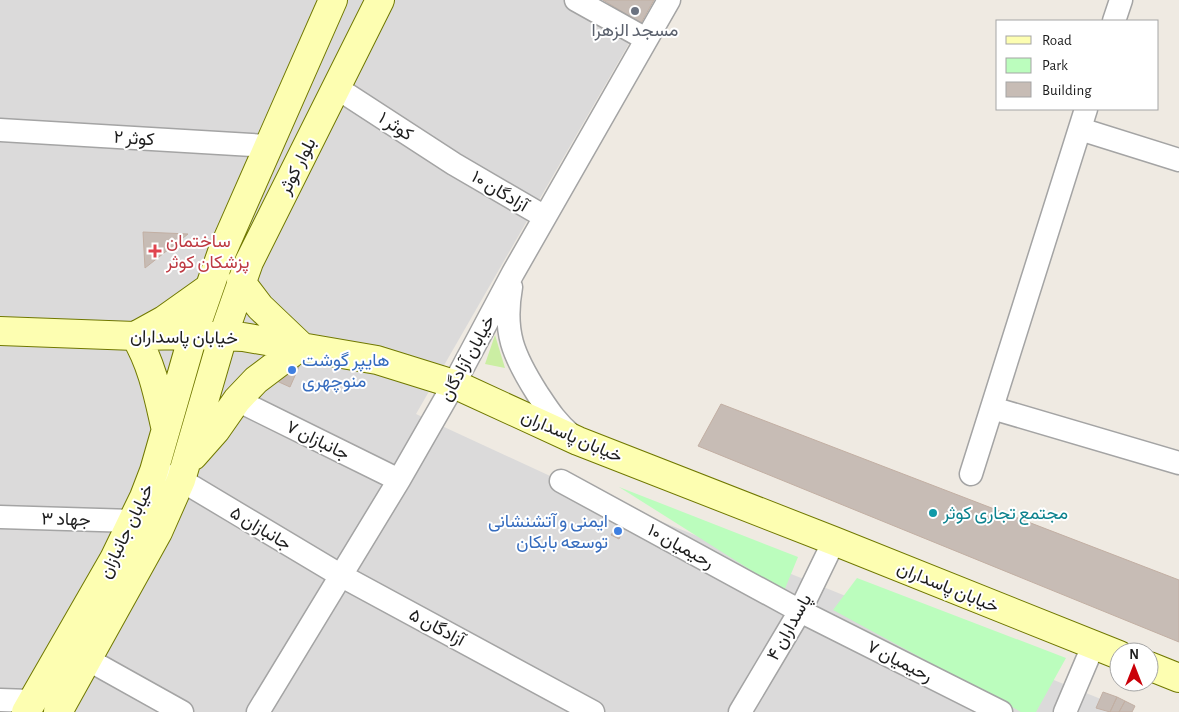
<svg xmlns="http://www.w3.org/2000/svg" width="1179" height="712" font-family="'Alegreya Sans',Vazirmatn,sans-serif">
<style>
.residential{fill:#dbdada}
.grass{fill:#cbeea3}
.park{fill:#bbfdbd}
.building{fill:#c7bcb5;stroke:#c2afa3}
.lines{fill:none;stroke-linecap:round;stroke-linejoin:round}
.street-casing{stroke:#a4a4a4;stroke-width:25}
.secondary-casing{stroke:#707800;stroke-width:30}
.street{stroke:#fff;stroke-width:22}
.secondary{stroke:#fdfeb1;stroke-width:28}
.worship-dot{fill:#6b7280;stroke:#fff;stroke-width:2}
.health-dot{fill:#e0444e;stroke:#fff;stroke-width:2}
.shop-dot{fill:#3f7fe0;stroke:#fff;stroke-width:2}
.culture-dot{fill:#0f9aa8;stroke:#fff;stroke-width:2}
.labels{text-anchor:middle;stroke-width:4;stroke-linejoin:round;paint-order:stroke}
.worship-label{font-size:18px;fill:#5b616d;stroke:#fff}
.street-label{font-size:18px;fill:#1d1d1d;stroke:#fff}
.health-label{font-size:18px;fill:#be3a42;stroke:#fff;text-anchor:start}
.shop-label{font-size:18px;fill:#366cbe;stroke:#fff;text-anchor:start}
.culture-label{font-size:18px;fill:#0d838f;stroke:#fff;text-anchor:start}
</style>
<rect width="100%" height="100%" fill="#efeae2"/>
<!-- residential -->
<path class="residential" d="M0 0H654L416 414 561 481 1133 712H0Z"/>
<!-- grass -->
<path class="grass" d="M495 335 505 368 485 364Z"/>
<!-- park -->
<path class="park" d="M619 487 798 557 784 591Z
M857 578 1066 658 1036 712H1021L833 610Z"/>
<!-- building -->
<path class="building" d="M603 0H654L641 23Z
M143 232 188 234 145 268Z
M301 362 290 387 270 378Z
M721 404 1179 580V642L698 446Z
M618 524 625 527 619 539 611 535Z
M1103 692 1117 697 1110 712 1096 708Z
M1117 697 1125 701 1119 712H1110Z
M1125 701 1135 706 1132 712H1119Z"/>
<g class="lines">
<defs>
<path id="street" d="M576 0 646 39
M1114 21 1121 0
M337 88 454 164 545 217
M1080 129 1179 160
M0 130 268 146
M511 287C503 332 513 355 537 393 549 411 555 421 571 435
M237 400 399 480
M992 408 1179 463
M971 474 1086 109
M165 475 181 480 340 575 593 712
M561 481 800 611 1001 712
M0 517 133 521
M87 659 182 712
M0 700 31 701
M258 712 399 480 454 384 513 273 669 0
M740 712 800 611 834 541
M1065 712 1093 646"/>
<path id="secondary" d="M0 331 135 336 193 335 243 337 377 360 454 384 578 441 834 541 1119 655
M165 426C158 395 152 364 135 336L164 320 209 288
M193 456 216 430 237 400 256 380 301 346 260 307 241 282
M1149 666 1179 678
M26 712 114 559 144 497 154 471 193 335 222 252 333 0
M58 712 158 532 181 480 223 336 249 262 380 0"/>
</defs>
<!-- street casing -->
<use href="#street" class="street-casing"/>
<!-- secondary casing -->
<use href="#secondary" class="secondary-casing"/>
<!-- street -->
<use href="#street" class="street"/>
<!-- secondary -->
<use href="#secondary" class="secondary"/>
</g>
<!-- markers -->
<circle class="worship-dot" cx="635" cy="11" r="5"/>
<path class="health-dot" d="M152.5 243.5h5v5h5v5h-5v5h-5v-5h-5v-5h5z"/>
<g class="shop-dot">
<circle cx="292" cy="370" r="5"/>
<circle cx="618" cy="531" r="5"/>
</g>
<circle class="culture-dot" cx="933" cy="513" r="5"/>
<g class="labels">
<!-- worship labels -->
<g class="worship-label">
<text x="635" y="36">مسجد الزهرا</text>
</g>
<!-- street labels -->
<g class="street-label">
<text transform="translate(396 126) rotate(33)" y="6">کوثر ۱</text>
<text transform="translate(134 138) rotate(4)" y="6">کوثر ۲</text>
<text transform="translate(297 166) rotate(-63)" y="6">بلوار کوثر</text>
<text transform="translate(500 191) rotate(31)" y="6">آزادگان ۱۰</text>
<text transform="translate(184 337) rotate(1)" y="6">خیابان پاسداران</text>
<text transform="translate(467 358) rotate(-61)" y="6">خیابان آزادگان</text>
<text transform="translate(572 436) rotate(23)" y="6">خیابان پاسداران</text>
<text transform="translate(318 440) rotate(26)" y="6">جانبازان ۷</text>
<text transform="translate(66 519) rotate(1)" y="6">جهاد ۳</text>
<text transform="translate(261 528) rotate(31)" y="6">جانبازان ۵</text>
<text transform="translate(126 531) rotate(-64)" y="6">خیابان جانبازان</text>
<text transform="translate(681 546) rotate(29)" y="6">رحیمیان ۱۰</text>
<text transform="translate(948 587) rotate(22)" y="6">خیابان پاسداران</text>
<text transform="translate(437 627) rotate(28)" y="6">آزادگان ۵</text>
<text transform="translate(789 627) rotate(-61)" y="6">پاسداران ۴</text>
<text transform="translate(900 661) rotate(27)" y="6">رحیمیان ۷</text>
</g>
<!-- health labels -->
<g class="health-label">
<text x="166" y="247">ساختمان<tspan x="166" dy="21">پزشکان کوثر</tspan></text>
</g>
<!-- shop labels -->
<g class="shop-label">
<text x="302" y="366">هایپر گوشت<tspan x="302" dy="21">منوچهری</tspan></text>
<text x="608" y="527" text-anchor="end">ایمنی و آتشنشانی<tspan x="608" dy="21">توسعه بابکان</tspan></text>
</g>
<!-- culture labels -->
<g class="culture-label">
<text x="943" y="519">مجتمع تجاری کوثر</text>
</g>
</g>
<!-- legend -->
<rect x="996" y="20" width="162" height="90" fill="#ffffff" stroke="#a5a5a5"/>
<rect x="1006" y="36" width="25" height="8" fill="#fdfeb1" stroke="#a5a5a5"/>
<text x="1042" y="45" font-size="15" fill="#1d1d1d">Road</text>
<rect x="1006" y="58" width="25" height="15" fill="#bbfdbd" stroke="#a5a5a5"/>
<text x="1042" y="70" font-size="15" fill="#1d1d1d">Park</text>
<rect x="1006" y="82" width="25" height="15" fill="#c7bcb5" stroke="#a5a5a5"/>
<text x="1042" y="95" font-size="15" fill="#1d1d1d">Building</text>
<!-- north arrow -->
<g transform="translate(1134 667)"><circle r="24" fill="#ffffff" stroke="#a5a5a5"/>
<path d="M0-4L9 19L0 12L-9 19Z" fill="#ca0009"/>
<text y="-8" font-size="14" font-weight="bold" text-anchor="middle" fill="#1d1d1d">N</text>
</g>
</svg>
